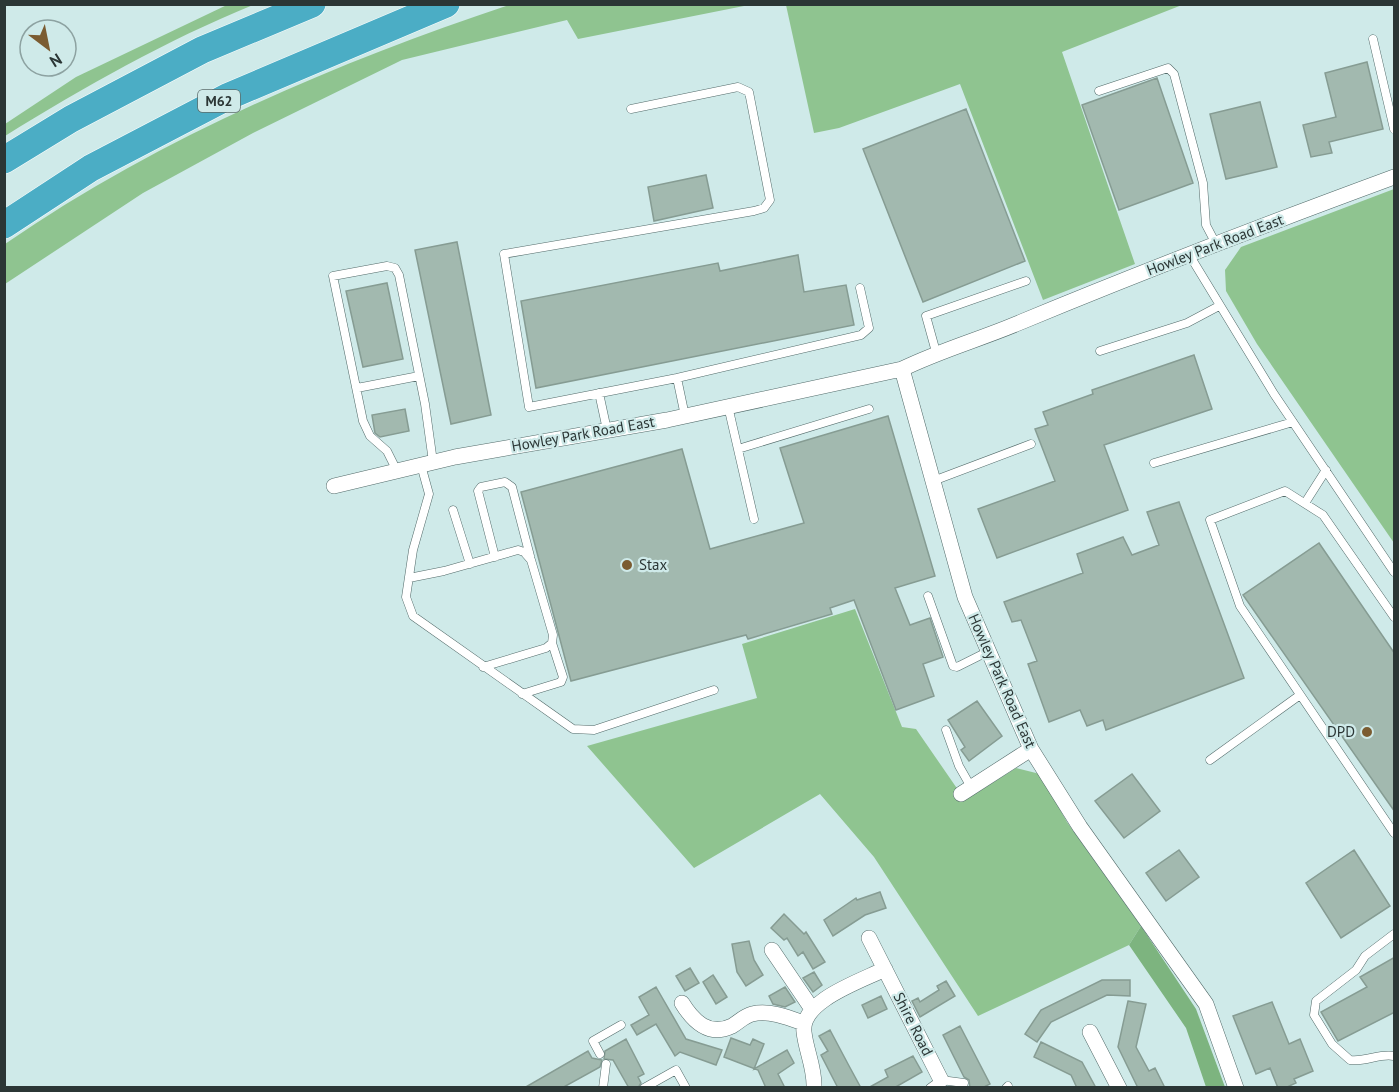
<svg xmlns="http://www.w3.org/2000/svg" width="1399" height="1092" font-family="'PT Sans',sans-serif">
<style>
.green{fill:#8fc490}
.forest{fill:#7db47f}
.building{fill:#a2b9af;stroke:#869c93;stroke-width:1.5}
.lines{fill:none;stroke-linecap:round;stroke-linejoin:round}
.lane-casing{stroke:#536b6a;stroke-width:9}
.street-casing{stroke:#536b6a;stroke-width:16}
.highway-casing{stroke:#fff;stroke-width:28}
.lane{stroke:#fff;stroke-width:8}
.street{stroke:#fff;stroke-width:15}
.highway{stroke:#4badc5;stroke-width:27}
.poi-dot{fill:#7b5c31;stroke:#cfeae9;stroke-width:2}
.labels{text-anchor:middle;stroke-width:4.5;stroke-linejoin:round;paint-order:stroke}
.shield{fill:#cfeae9;stroke:#5c6c6b;stroke-width:1.5}
.shield-label{font-size:14px;font-weight:bold;fill:#2b3635}
.street-label{font-size:15px;fill:#2b3635;stroke:#cfeae9}
.poi-label{font-size:15px;fill:#2b3635;stroke:#cfeae9;text-anchor:start}
</style>
<rect width="100%" height="100%" fill="#cfeae9"/>
<!-- green -->
<path class="green" d="M229 4 253 5C167 40 84 87 5 136V124L76 77Z
M509 5H749L578 39 567 20 402 60 253 133 143 193 5 284V244C159 138 333 64 509 5Z
M786 5H1182L1062 52 1135 264 1043 300 960 84 839 128 814 133Z
M1394 189V543L1257 344 1226 291 1225 270 1241 247Z
M855 609 902 727 916 729 965 800 1016 768 1040 774 1067 822 1141 926 1129 945 978 1016 874 857 820 794 694 868 587 746 757 698 742 644Z"/>
<!-- forest -->
<path class="forest" d="M1141 926 1196 1009 1225 1087H1206L1186 1028 1129 945Z"/>
<!-- building -->
<path class="building" d="M1367 62 1383 129 1329 142 1332 153 1311 157 1303 125 1336 117 1325 73Z
M1157 78 1193 183 1119 210 1082 105Z
M1260 102 1277 167 1226 179 1210 114Z
M966 109 1025 261 923 302 863 149Z
M706 175 713 208 654 221 648 187Z
M457 242 491 415 451 424 415 250Z
M798 255 804 292 846 285 854 325 536 388 521 301 718 263 720 271Z
M387 283 403 359 363 367 346 291Z
M1194 355 1212 409 1104 445 1128 510 997 558 978 509 1055 481 1035 429 1048 425 1043 412 1093 394 1092 390Z
M405 409 409 431 380 437 375 433 372 415Z
M888 416 935 576 895 588 910 625 930 618 943 657 923 664 934 696 896 710 854 600 830 608 832 614 748 639 746 635 571 681 521 492 682 449 710 549 804 523 780 448Z
M1179 502 1244 678 1106 730 1103 720 1087 726 1080 710 1049 722 1028 664 1037 661 1021 620 1012 622 1004 602 1083 573 1077 554 1123 537 1132 555 1159 545 1147 512Z
M1319 543 1395 654V812L1243 595Z
M977 701 1002 736 969 761 961 750 965 747 948 720Z
M1132 774 1160 811 1124 838 1095 801Z
M1179 850 1199 877 1166 901 1146 873Z
M1354 850 1390 906 1341 938 1306 883Z
M880 892 886 908 865 915 833 936 824 920 856 898 857 900Z
M784 914 804 934 806 932 825 962 813 969 803 952 798 956 787 938 784 940 771 928Z
M749 941 754 960 763 975 746 986 737 972 732 944Z
M1395 957V1012L1338 1041 1321 1012 1367 987 1360 977Z
M690 968 699 983 685 991 676 976Z
M814 972 822 985 813 992 803 978Z
M713 975 727 997 716 1004 703 982Z
M1102 980H1130V996L1107 995 1051 1022 1037 1042 1025 1034 1041 1010Z
M946 981 955 996 920 1017 912 1001 918 998 920 1002 939 990 937 986Z
M656 987 686 1039 722 1050 716 1065 680 1052 675 1056 656 1024 637 1035 631 1025 649 1015 639 997Z
M785 987 795 1002 785 1007 773 1004 769 996Z
M881 996 887 1009 868 1018 862 1005Z
M1128 1001 1146 1004 1136 1047 1149 1071 1155 1068 1165 1088H1138L1118 1047Z
M1272 1002 1289 1044 1300 1039 1313 1071 1294 1079 1296 1083 1285 1088H1278L1270 1068 1256 1074 1233 1016Z
M960 1026 990 1084 982 1088H970L969 1080 964 1077 943 1035Z
M830 1030 848 1064 861 1088H838L821 1055 828 1051 819 1036Z
M731 1038 750 1045 753 1039 764 1044 754 1069 787 1050 794 1063 778 1074 785 1088H766L758 1070 724 1057Z
M626 1039 644 1074 638 1077 641 1083 638 1088H629L613 1060 604 1059 605 1051Z
M1041 1042 1082 1062 1096 1088H1077L1071 1075 1034 1057Z
M588 1051 592 1058 602 1060 600 1067 562 1088H524Z
M913 1056 922 1072 894 1088H868L888 1077 885 1070Z"/>
<g class="lines">
<defs>
<path id="lane" d="M1373 39 1394 129
M1099 91 1168 68 1174 74 1203 183 1206 225 1216 244
M631 109 738 87 749 92 770 200 764 208 754 211 504 254 529 407 677 378
M1190 256 1274 394 1394 572
M1100 351 1187 323 1219 306
M936 352 926 316 1026 281
M357 388 419 376
M599 393 607 430
M728 406 754 519
M685 416 677 378 861 335 869 328 860 288
M738 449 869 409
M1154 463 1293 422
M421 465 429 494 413 550 406 597 413 616 573 729 594 730 714 690
M397 471 387 451 370 436 363 421 333 276 387 266 395 268 399 275 425 404 433 462
M933 481 1031 444
M1305 503 1326 470
M453 510 470 564
M495 557 478 491 481 487 505 482 512 487 530 556
M409 578 444 571 518 550 524 552 531 560 553 635 552 643 546 648 483 667
M928 596 953 666 957 667 989 651
M1394 617 1323 515 1285 491 1210 520 1240 606 1394 833
M522 694 561 682 563 677 552 643
M946 730 959 766 971 787
M1210 760 1300 695
M1394 934 1365 956 1356 970 1316 1001 1314 1015 1332 1044 1350 1060C1366 1062 1380 1053 1394 1056
M600 1054 593 1041 621 1025
M603 1088 606 1064
M644 1088 676 1070 686 1088
M930 1088 941 1080 964 1083
M1006 1088 1008 1086"/>
<path id="street" d="M902 369 965 597 1031 749 1080 827 1206 1004 1236 1088
M334 486 455 457 667 420 902 369C941 350 981 339 1021 322 1144 271 1269 223 1394 177
M961 794 1031 749
M869 938 941 1080
M772 950 812 1009
M682 1003C693 1021 709 1037 732 1026 739 1022 744 1016 752 1014 769 1010 787 1017 803 1023
M1090 1032 1119 1088
M814 1088C815 1068 806 1051 804 1032 800 1001 861 981 885 969"/>
<path id="highway" d="M4 160 71 119 202 50 312 4
M4 225 91 168 227 97 446 4"/>
</defs>
<!-- lane casing -->
<use href="#lane" class="lane-casing"/>
<!-- street casing -->
<use href="#street" class="street-casing"/>
<!-- highway casing -->
<use href="#highway" class="highway-casing"/>
<!-- lane -->
<use href="#lane" class="lane"/>
<!-- street -->
<use href="#street" class="street"/>
<!-- highway -->
<use href="#highway" class="highway"/>
</g>
<!-- markers -->
<g class="poi-dot">
<circle cx="627" cy="565" r="6"/>
<circle cx="1367" cy="732" r="6"/>
</g>
<g class="labels">
<!-- shield labels -->
<rect class="shield" x="198" y="90" width="42" height="22" rx="4.5"/>
<g class="shield-label">
<text x="219" y="106">M62</text>
</g>
<!-- street labels -->
<g class="street-label">
<text transform="translate(1215 245) rotate(-21)" y="5">Howley Park Road East</text>
<text transform="translate(583 434) rotate(-10)" y="5">Howley Park Road East</text>
<text transform="translate(1002 681) rotate(66)" y="5">Howley Park Road East</text>
<text transform="translate(913 1024) rotate(63)" y="5">Shire Road</text>
</g>
<!-- poi labels -->
<g class="poi-label">
<text x="639" y="570">Stax</text>
<text x="1355" y="737" text-anchor="end">DPD</text>
</g>
</g>
<!-- border -->
<rect width="1399" height="1092" fill="none" stroke="#2b3635" stroke-width="12"/>
<!-- north arrow -->
<g transform="translate(48 48) rotate(148)"><circle r="28" fill="#cfeae9" stroke="#8da2a1" stroke-width="1.5"/>
<path d="M0-4.5L10 22L0 15L-10 22Z" fill="#7b5c31"/>
<text y="-9" font-size="16" font-weight="bold" text-anchor="middle" fill="#2b3635">N</text>
</g>
</svg>
